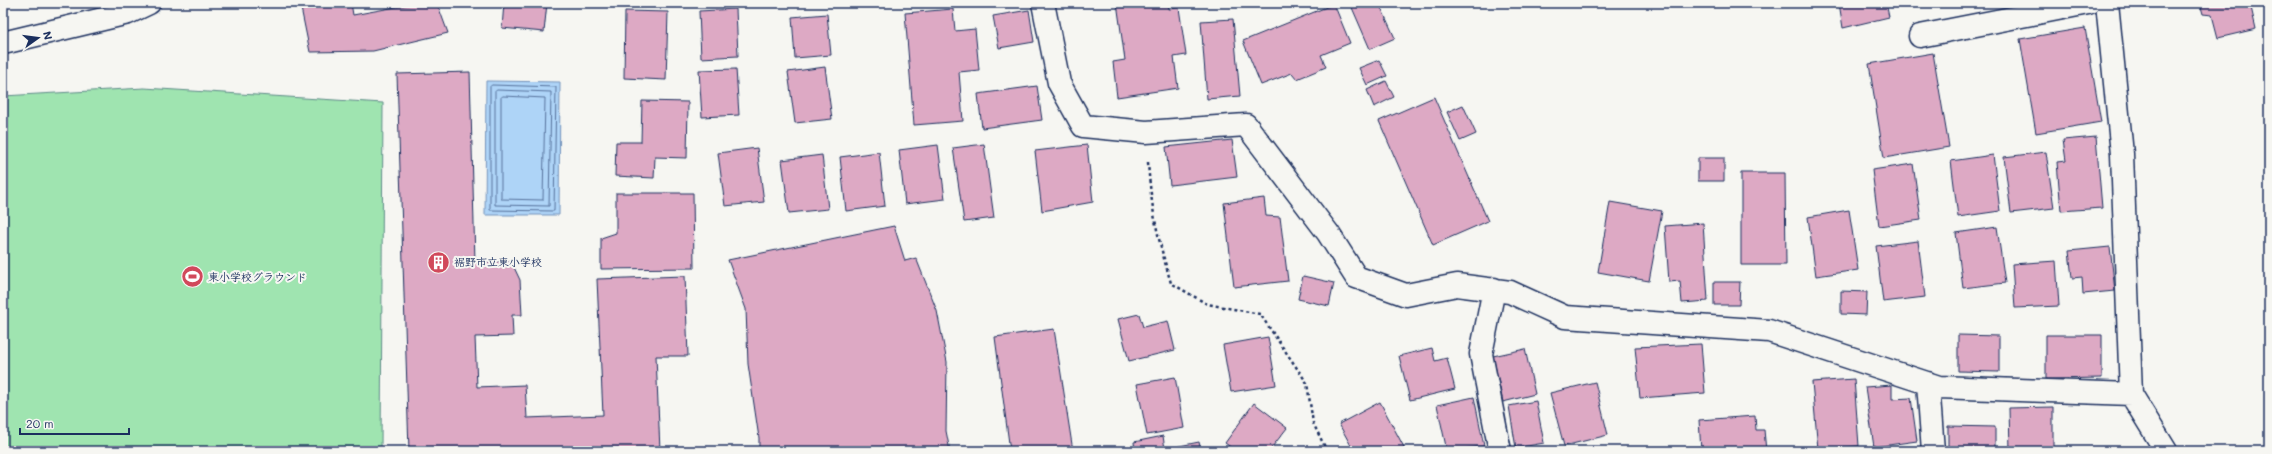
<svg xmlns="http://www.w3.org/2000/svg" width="2272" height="454" font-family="Mali,'Klee One',sans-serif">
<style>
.green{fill:#9fe4b0;stroke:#5d8a87}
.water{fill:#aed4f7;stroke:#7392ba}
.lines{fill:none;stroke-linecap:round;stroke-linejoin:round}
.shore{stroke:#56719b;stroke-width:1}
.building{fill:#dda9c4;stroke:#1b2f5e}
.minor-casing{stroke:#1b2f5e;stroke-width:25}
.path{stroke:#1b2f5e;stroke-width:2.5;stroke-dasharray:3 3;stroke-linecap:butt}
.minor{stroke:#f6f6f2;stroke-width:22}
.labels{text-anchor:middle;stroke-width:4;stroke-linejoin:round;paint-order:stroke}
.poi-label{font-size:11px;font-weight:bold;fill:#1b2f5e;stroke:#f6f6f2;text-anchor:start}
</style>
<rect width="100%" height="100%" fill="#f6f6f2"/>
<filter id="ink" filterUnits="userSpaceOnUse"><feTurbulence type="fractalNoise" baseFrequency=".025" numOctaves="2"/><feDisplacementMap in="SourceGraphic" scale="8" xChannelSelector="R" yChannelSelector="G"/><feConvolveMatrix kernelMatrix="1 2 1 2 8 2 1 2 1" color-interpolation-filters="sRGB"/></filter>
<g filter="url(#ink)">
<!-- green -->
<path class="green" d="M144 88 383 103 381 451H3V96Z"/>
<!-- water -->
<path class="water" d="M486 81 560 82 559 215H485Z"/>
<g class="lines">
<!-- shore -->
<path class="shore" d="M492 85 556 87 554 211 490 210V87Z
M497 90 551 92 549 206 495 205V92Z
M503 96 545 98 543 200 501 199V98Z"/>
</g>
<!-- building -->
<path class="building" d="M300 3H351L353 15 418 3H437L448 33 373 51 310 52Z
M504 3H547L544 32 502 28Z
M1117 3H1168L1169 9 1179 8 1186 55 1174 57 1178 88 1117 97 1113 62 1125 60Z
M1350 3H1379L1395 38 1370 49Z
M1839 3H1886L1889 17 1843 28Z
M2200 3H2250L2256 29 2218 38 2212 15 2203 14Z
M1334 4 1350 43 1321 55 1326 67 1297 79 1292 73 1261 85 1243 41Z
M736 9 738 56 701 58 699 11Z
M953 9 955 31 975 29 979 70 959 72 963 121 914 125 905 13Z
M1029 10 1034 42 999 48 993 16Z
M625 11 668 12 666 80 624 78Z
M827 14 831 55 795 58 792 17Z
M1233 19 1240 96 1207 99 1201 21Z
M2085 28 2101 122 2036 133 2020 39Z
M1933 53 1949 147 1884 158 1869 64Z
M1379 60 1387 76 1367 85 1359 68Z
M825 67 832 119 795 123 788 72Z
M736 69 739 115 702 117 699 70Z
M470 72 475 262 511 261 520 280 522 315H512L513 336 475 337 477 387 525 385 527 418 603 415 597 279 685 276 688 356H656L660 451H409L397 74Z
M1386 81 1394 97 1374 107 1367 90Z
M1037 86 1042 120 982 128 978 94Z
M1434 97 1488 221 1433 245 1379 121Z
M642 101 688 102 687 158 655 157 654 178 615 176 616 142H641Z
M1463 105 1476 134 1460 141 1447 112Z
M2096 137 2102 208 2061 211 2057 162 2066 161 2063 140Z
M1232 140 1237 177 1170 185 1166 147Z
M984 144 994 218 964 222 953 148Z
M938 145 945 199 905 204 899 150Z
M1087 145 1093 202 1042 211 1035 151Z
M757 148 764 202 725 206 718 153Z
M879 152 885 206 846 211 840 157Z
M2046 152 2054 208 2011 213 2004 157Z
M822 155 828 209 789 213 782 160Z
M1993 155 2000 211 1958 217 1951 161Z
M1698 158H1724V181H1698Z
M1913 164 1921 220 1879 226 1872 170Z
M1741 173H1785L1786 265H1741Z
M616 193H693L694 268 601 269V238L616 233Z
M1264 198 1266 216 1280 217 1288 281 1234 287 1224 203Z
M1610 202 1662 211 1649 281 1598 272Z
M1849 210 1858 270 1816 276 1808 217Z
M1703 223 1708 301 1682 303 1680 281 1669 282 1665 226Z
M894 226 905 261 916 258 937 311 947 362 946 431 950 451H759V438L748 364 746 309 728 260Z
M1997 227 2005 283 1963 288 1956 233Z
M1918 241 1925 297 1883 302 1876 246Z
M2110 247 2115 291 2083 294 2082 277 2072 278 2069 251Z
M2056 261 2059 306 2015 308 2012 264Z
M1303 276 1334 283 1329 306 1298 299Z
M1714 282H1740L1739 305H1714Z
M1841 291 1867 292 1866 315 1841 314Z
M1139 314 1143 327 1168 321 1175 350 1129 361 1118 319Z
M1054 329 1073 451H1010L995 337Z
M1958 335 1999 336V372L1958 371Z
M2046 335H2102V378L2046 379Z
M1268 337 1276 385 1231 392 1223 345Z
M1701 344 1705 393 1640 398 1635 347Z
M1432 348 1435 361 1447 358 1455 389 1410 400 1399 356Z
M1525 349 1535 394 1503 402 1493 356Z
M1175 377 1184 428 1147 435 1137 384Z
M1854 379 1859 446 1818 449 1812 382Z
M1595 382 1608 435 1564 446 1550 393Z
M1892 385V399L1911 398 1917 441 1874 447 1865 387Z
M1474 397 1484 446 1447 451 1437 405Z
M1536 401 1544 443 1516 448 1509 406Z
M1380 402 1406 451H1354L1339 424Z
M1254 403 1287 428 1269 451H1236L1225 443Z
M2053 407V451H2010L2009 408Z
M1755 416 1756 430H1764L1766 451H1701L1699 420Z
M1948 426 1995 427V451H1948Z
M1163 436 1165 449 1199 442 1201 451H1135L1134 442Z"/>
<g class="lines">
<defs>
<path id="minor" d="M1043 3 1059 83 1083 126 1146 132 1246 125 1328 233 1356 277 1406 295 1457 285 1510 292 1565 317 1769 331 1939 387 2131 394
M2107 3 2122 154 2131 394 2166 451
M1920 36 2088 3
M3 43 128 13 149 3
M1494 289 1481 354 1500 451
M1928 383 1933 451"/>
</defs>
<!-- minor casing -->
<use href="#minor" class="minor-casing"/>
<!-- path -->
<path class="path" d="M1148 162C1151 208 1158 240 1171 283L1207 304 1260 314 1307 383 1313 423 1327 451"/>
<!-- minor -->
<use href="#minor" class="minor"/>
</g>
</g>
<!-- icons -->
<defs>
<symbol id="building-disc" viewBox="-11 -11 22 22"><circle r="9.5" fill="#d1495b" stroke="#f6f6f2"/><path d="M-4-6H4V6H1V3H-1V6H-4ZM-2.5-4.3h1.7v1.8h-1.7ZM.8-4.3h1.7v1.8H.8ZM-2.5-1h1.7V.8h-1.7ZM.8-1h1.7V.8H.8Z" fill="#fff"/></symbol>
<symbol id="stadium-disc" viewBox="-11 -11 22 22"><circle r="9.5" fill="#d1495b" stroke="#f6f6f2"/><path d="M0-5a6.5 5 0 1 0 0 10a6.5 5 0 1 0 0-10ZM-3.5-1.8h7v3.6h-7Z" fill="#fff"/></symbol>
</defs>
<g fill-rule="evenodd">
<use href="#building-disc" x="426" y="250" width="25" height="25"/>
<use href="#stadium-disc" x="180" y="264" width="25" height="25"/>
</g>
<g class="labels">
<!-- poi labels -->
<g class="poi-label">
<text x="454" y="266">裾野市立東小学校</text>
<text x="208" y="281">東小学校グラウンド</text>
</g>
</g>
<!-- margin -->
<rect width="2272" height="454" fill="none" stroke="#f6f6f2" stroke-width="16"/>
<rect x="8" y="8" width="2256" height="438" fill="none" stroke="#1b2f5e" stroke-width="1.5" filter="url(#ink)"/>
<!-- north arrow -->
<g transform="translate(38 38) rotate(76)" stroke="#f6f6f2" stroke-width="3" paint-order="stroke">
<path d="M0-3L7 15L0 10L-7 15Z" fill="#1b2f5e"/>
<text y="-6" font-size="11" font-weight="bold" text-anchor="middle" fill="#1b2f5e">N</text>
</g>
<!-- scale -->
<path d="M20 428v6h109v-6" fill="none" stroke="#1b2f5e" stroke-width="2"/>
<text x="26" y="428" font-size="12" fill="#1b2f5e" stroke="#f6f6f2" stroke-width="3" paint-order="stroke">20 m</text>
</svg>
